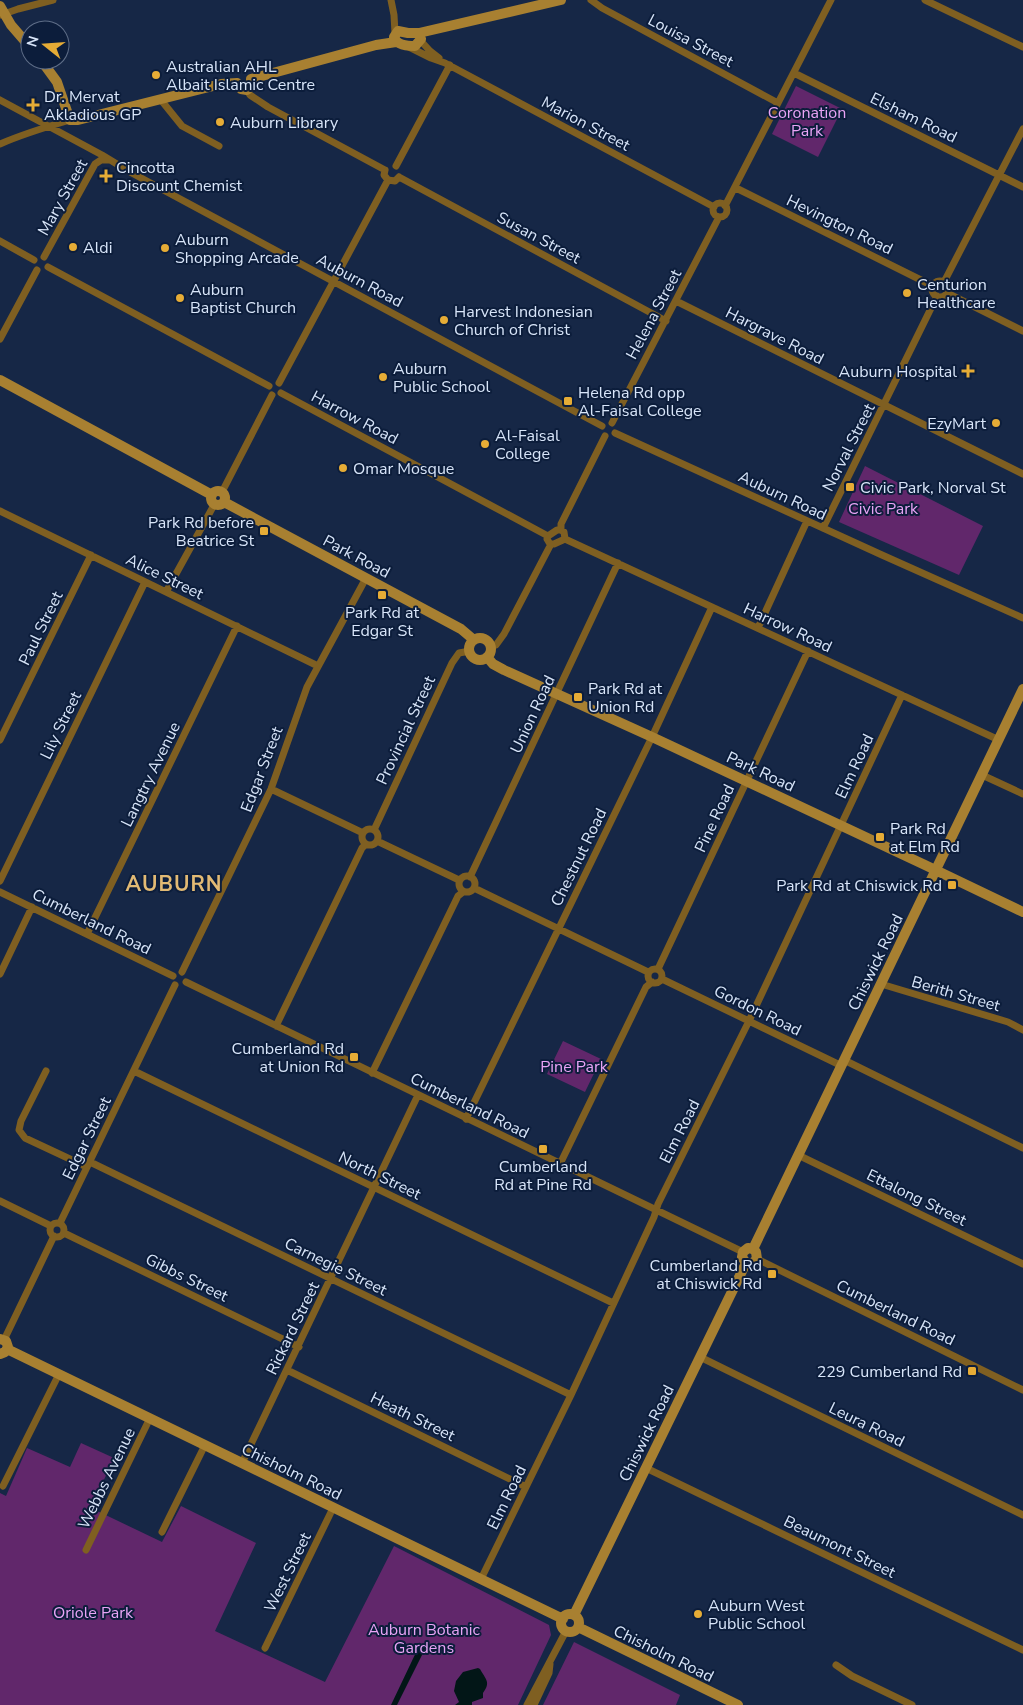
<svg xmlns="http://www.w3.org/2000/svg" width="1023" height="1705" font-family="'Nunito Sans',sans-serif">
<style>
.green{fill:#61276b}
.water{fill:#021617}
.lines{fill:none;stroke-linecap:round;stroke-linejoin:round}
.street{stroke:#7f5f21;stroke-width:7}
.secondary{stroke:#a88031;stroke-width:10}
.poi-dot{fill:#e6ac36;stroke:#0c1d3b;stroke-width:2}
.labels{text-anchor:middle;stroke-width:4;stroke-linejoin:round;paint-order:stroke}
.street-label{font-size:16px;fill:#d8e5f9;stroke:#0c1d3b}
.poi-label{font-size:16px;fill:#d8e5f9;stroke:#0c1d3b;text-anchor:start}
.park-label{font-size:16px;fill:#e9a4f6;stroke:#0c1d3b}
.district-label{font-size:21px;font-weight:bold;letter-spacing:1px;fill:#e2ba74;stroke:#0c1d3b}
</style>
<rect width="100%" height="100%" fill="#162746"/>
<!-- green -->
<path class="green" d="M796 86 842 109 818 157 772 134Z
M865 466 983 526 959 575 839 522Z
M563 1041 601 1059 585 1092 547 1074Z
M81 1443 114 1458 91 1508 162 1542 181 1506 256 1543 215 1631 325 1682 394 1546 549 1625 551 1635 518 1705H0V1493L6 1496 27 1448 70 1467Z
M574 1642 680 1695 676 1705H543Z"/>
<!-- water -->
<path class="water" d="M420 1644H423L426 1647 397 1705H391Z
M478 1668 480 1669C486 1680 491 1682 483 1693V1698L472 1702V1705H455L459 1702 454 1691 456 1681 463 1672Z"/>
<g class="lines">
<!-- street -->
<path class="street" d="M391 0 394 15 395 33
M591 0 602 8 778 103
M925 0 1023 47
M1 15 18 9 53 0
M420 40 430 51 439 58
M409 47 431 58 445 63 714 207
M794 73 1023 187
M247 90 250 95 268 107 385 170
M0 100 102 155 130 172 602 426
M161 100 182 126 219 146
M0 144C23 134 46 127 70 120
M396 166 450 65
M385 170 384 175 388 180 395 181 399 177
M399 177 666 321
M736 188 933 286
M713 210a7 7 0 1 1 14 0a7 7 0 1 1-14 0Z
M725 206 831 0
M0 241 34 260
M44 257 95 164 101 160H109
M48 267 269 386
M932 289a8 8 0 1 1 16 0a8 8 0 1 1-16 0Z
M944 282 1023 129
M947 293 1023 331
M676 301 1023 474
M0 339 37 270
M279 383 388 180
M281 393 548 536
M612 423 719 217
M615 433 882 555 1023 618
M222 492 272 395
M0 511 318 666
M823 528 937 296
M557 530H561L564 532 565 539 554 544H550L547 539 548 536Z
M561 530V524L605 436
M565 539 999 740
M166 592 214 505
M758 628 807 521
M490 646 496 645 504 634 551 544
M0 740 91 555
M982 775 1023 794
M271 789 363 833
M362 837a8 8 0 1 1 16 0a8 8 0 1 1-16 0Z
M374 830 452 663 459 653 470 651
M377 841 459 880
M459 884a8 8 0 1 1 16 0a8 8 0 1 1-16 0Z
M470 877 618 563
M0 881 145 582
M474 888 648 972
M0 892 173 976
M87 934 237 626
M648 976a7 7 0 1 1 14 0a7 7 0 1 1-14 0Z
M658 969 808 651
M182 972 271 789 307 687 366 578
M0 974 32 907
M662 979 842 1066
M186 982 743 1252
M881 984 1008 1022 1023 1030
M276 1026 362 848 366 844
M844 1060 1023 1148
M46 1071 21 1121 19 1130 25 1138 87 1167
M134 1071 613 1303
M372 1073 458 896 463 892
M466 1119 652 737 712 607
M798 1155 1023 1264
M90 1162 571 1395
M560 1164 646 987 652 982
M0 1201 51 1226
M50 1230a7 7 0 1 1 14 0a7 7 0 1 1-14 0Z
M60 1223 175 985
M64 1233 299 1347
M757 1259 1023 1390
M4 1340 54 1236
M700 1357 1023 1515
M287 1370 526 1487
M242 1463 418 1095
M646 1468 1023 1650
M3 1486 59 1374
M162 1532 205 1445
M86 1550 150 1418
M481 1579 571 1395 654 1217 658 1204 749 1021 902 695
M265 1648 333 1508
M836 1665 852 1676 912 1705
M527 1705 566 1631
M534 1705 549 1673 550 1664"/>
<!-- secondary -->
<path class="secondary" d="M0 6 11 25 30 47
M398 31 408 33H419L421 39 415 46C407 46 396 45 394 37Z
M419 33 561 0
M41 60 57 82 70 120H78L221 84 237 83
M251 79 376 45 396 42
M237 83 241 89 247 90 252 85 251 79
M0 380 212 495
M211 498a7 7 0 1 1 14 0a7 7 0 1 1-14 0Z
M224 502 461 629 474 640
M469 649a11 11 0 1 1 22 0a11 11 0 1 1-22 0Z
M487 657 493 664 504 670 652 737 925 865 1023 912
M753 1249 1023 689
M746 1263 751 1264 757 1259 756 1252 753 1249
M746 1263 742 1257 743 1252 748 1248 753 1249
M0 1339 6 1341 8 1347 5 1352 0 1354
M7 1349 563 1619
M561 1623a9 9 0 1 1 18 0a9 9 0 1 1-18 0Z
M574 1615 746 1263
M578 1627 738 1705"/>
</g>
<!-- markers -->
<g class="poi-dot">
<circle cx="156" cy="75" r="5"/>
<path d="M30.5 97.5h5v5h5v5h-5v5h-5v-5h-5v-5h5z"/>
<circle cx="220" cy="122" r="5"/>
<path d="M103.5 168.5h5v5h5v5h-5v5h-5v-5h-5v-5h5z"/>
<circle cx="73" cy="247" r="5"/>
<circle cx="165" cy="248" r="5"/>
<circle cx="907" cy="293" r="5"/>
<circle cx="180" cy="298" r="5"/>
<circle cx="444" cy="320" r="5"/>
<path d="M965.5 363.5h5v5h5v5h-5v5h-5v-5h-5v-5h5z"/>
<circle cx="383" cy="377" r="5"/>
<rect x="563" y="396" width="10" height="10" rx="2.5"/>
<circle cx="996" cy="423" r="5"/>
<circle cx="485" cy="444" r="5"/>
<circle cx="343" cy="468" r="5"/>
<rect x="845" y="482" width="10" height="10" rx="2.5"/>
<rect x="259" y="526" width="10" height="10" rx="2.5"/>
<rect x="377" y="590" width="10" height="10" rx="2.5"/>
<rect x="573" y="692" width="10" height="10" rx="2.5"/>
<rect x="875" y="832" width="10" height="10" rx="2.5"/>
<rect x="947" y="880" width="10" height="10" rx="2.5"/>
<rect x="349" y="1052" width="10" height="10" rx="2.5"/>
<rect x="538" y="1144" width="10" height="10" rx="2.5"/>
<rect x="767" y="1269" width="10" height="10" rx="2.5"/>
<rect x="967" y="1366" width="10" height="10" rx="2.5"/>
<circle cx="698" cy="1614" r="5"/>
</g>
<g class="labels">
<!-- street labels -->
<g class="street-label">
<text transform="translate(691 40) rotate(28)" y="6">Louisa Street</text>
<text transform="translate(914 117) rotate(26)" y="6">Elsham Road</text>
<text transform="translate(586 123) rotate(28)" y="6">Marion Street</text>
<text transform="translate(62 197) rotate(-61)" y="6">Mary Street</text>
<text transform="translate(840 224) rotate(26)" y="6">Hevington Road</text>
<text transform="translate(539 237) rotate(28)" y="6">Susan Street</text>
<text transform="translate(360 280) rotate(28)" y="6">Auburn Road</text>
<text transform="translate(653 314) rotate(-62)" y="6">Helena Street</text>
<text transform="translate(775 335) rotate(27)" y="6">Hargrave Road</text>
<text transform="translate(355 417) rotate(28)" y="6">Harrow Road</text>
<text transform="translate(848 447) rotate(-63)" y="6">Norval Street</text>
<text transform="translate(783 495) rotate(25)" y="6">Auburn Road</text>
<text transform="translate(357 556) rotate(28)" y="6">Park Road</text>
<text transform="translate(165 576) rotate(26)" y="6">Alice Street</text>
<text transform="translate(788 627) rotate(25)" y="6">Harrow Road</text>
<text transform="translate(40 628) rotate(-64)" y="6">Paul Street</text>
<text transform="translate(532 714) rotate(-65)" y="6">Union Road</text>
<text transform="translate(60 725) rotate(-64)" y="6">Lily Street</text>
<text transform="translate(405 730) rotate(-65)" y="6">Provincial Street</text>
<text transform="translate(854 766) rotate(-65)" y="6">Elm Road</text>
<text transform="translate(261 769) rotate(-69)" y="6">Edgar Street</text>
<text transform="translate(761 771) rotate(25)" y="6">Park Road</text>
<text transform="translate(150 774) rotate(-64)" y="6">Langtry Avenue</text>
<text transform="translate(714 818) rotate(-65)" y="6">Pine Road</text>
<text transform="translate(578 857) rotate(-64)" y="6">Chestnut Road</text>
<text transform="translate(92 921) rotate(26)" y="6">Cumberland Road</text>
<text transform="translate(875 962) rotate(-64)" y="6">Chiswick Road</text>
<text transform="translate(956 993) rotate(16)" y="6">Berith Street</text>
<text transform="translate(758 1010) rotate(26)" y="6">Gordon Road</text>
<text transform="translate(470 1105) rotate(26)" y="6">Cumberland Road</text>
<text transform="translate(679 1131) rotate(-63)" y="6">Elm Road</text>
<text transform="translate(86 1138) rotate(-64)" y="6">Edgar Street</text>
<text transform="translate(380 1175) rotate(26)" y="6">North Street</text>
<text transform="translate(917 1197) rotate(26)" y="6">Ettalong Street</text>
<text transform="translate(336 1266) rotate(26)" y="6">Carnegie Street</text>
<text transform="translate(187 1277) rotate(26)" y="6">Gibbs Street</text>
<text transform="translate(896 1312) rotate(26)" y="6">Cumberland Road</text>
<text transform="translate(292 1328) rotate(-64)" y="6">Rickard Street</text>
<text transform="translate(413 1416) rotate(26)" y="6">Heath Street</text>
<text transform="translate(867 1424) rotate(26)" y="6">Leura Road</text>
<text transform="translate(646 1433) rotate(-64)" y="6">Chiswick Road</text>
<text transform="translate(292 1471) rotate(26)" y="6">Chisholm Road</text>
<text transform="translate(106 1478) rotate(-64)" y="6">Webbs Avenue</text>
<text transform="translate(506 1497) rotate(-64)" y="6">Elm Road</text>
<text transform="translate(840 1546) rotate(26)" y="6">Beaumont Street</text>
<text transform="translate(287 1572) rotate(-64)" y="6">West Street</text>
<text transform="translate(664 1653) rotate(26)" y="6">Chisholm Road</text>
</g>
<!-- poi labels -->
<g class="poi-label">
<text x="166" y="72">Australian AHL<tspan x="166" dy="18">Albait Islamic Centre</tspan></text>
<text x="44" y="102">Dr. Mervat<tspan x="44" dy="18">Akladious GP</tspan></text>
<text x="230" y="128">Auburn Library</text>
<text x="116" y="173">Cincotta<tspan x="116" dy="18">Discount Chemist</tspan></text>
<text x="175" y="245">Auburn<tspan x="175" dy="18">Shopping Arcade</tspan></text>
<text x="83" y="253">Aldi</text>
<text x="917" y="290">Centurion<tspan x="917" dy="18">Healthcare</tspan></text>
<text x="190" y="295">Auburn<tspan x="190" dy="18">Baptist Church</tspan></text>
<text x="454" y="317">Harvest Indonesian<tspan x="454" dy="18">Church of Christ</tspan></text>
<text x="393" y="374">Auburn<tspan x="393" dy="18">Public School</tspan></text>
<text x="957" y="377" text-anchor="end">Auburn Hospital</text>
<text x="578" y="398">Helena Rd opp<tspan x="578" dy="18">Al-Faisal College</tspan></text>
<text x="986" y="429" text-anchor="end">EzyMart</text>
<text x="495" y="441">Al-Faisal<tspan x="495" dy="18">College</tspan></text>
<text x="353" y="474">Omar Mosque</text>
<text x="860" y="493">Civic Park, Norval St</text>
<text x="254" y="528" text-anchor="end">Park Rd before<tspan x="254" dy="18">Beatrice St</tspan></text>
<text x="382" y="618" text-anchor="middle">Park Rd at<tspan x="382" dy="18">Edgar St</tspan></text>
<text x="588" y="694">Park Rd at<tspan x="588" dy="18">Union Rd</tspan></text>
<text x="890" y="834">Park Rd<tspan x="890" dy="18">at Elm Rd</tspan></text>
<text x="942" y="891" text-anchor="end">Park Rd at Chiswick Rd</text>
<text x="344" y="1054" text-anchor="end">Cumberland Rd<tspan x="344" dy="18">at Union Rd</tspan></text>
<text x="543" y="1172" text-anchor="middle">Cumberland<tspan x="543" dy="18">Rd at Pine Rd</tspan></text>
<text x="762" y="1271" text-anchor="end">Cumberland Rd<tspan x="762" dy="18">at Chiswick Rd</tspan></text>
<text x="962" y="1377" text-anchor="end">229 Cumberland Rd</text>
<text x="708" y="1611">Auburn West<tspan x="708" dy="18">Public School</tspan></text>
</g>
<!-- park labels -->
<g class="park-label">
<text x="807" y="118">Coronation<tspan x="807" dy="18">Park</tspan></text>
<text x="883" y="514">Civic Park</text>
<text x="574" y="1072">Pine Park</text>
<text x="93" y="1618">Oriole Park</text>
<text x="424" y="1635">Auburn Botanic<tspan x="424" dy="18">Gardens</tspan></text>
</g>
<!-- district labels -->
<g class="district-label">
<text x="174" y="891">AUBURN</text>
</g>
</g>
<!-- north arrow -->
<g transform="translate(45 45) rotate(287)"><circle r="24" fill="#0c1d3b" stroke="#5e6d87"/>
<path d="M0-4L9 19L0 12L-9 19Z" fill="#e6ac36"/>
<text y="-8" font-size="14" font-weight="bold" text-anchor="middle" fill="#d8e5f9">N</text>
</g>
</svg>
